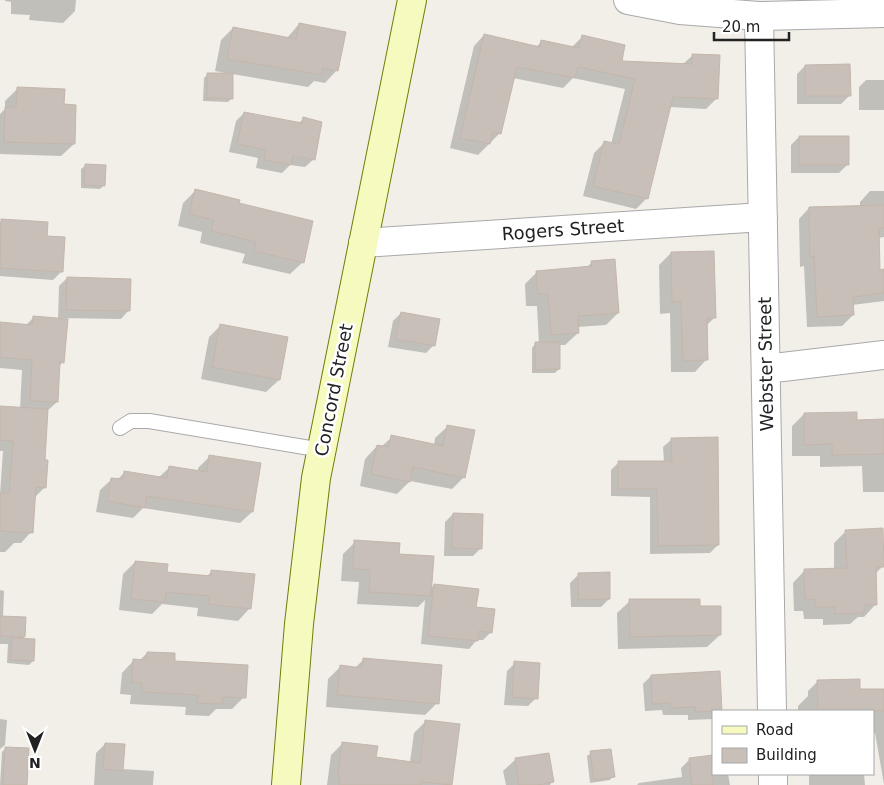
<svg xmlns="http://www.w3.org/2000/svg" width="884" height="785" font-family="'DejaVu Sans',sans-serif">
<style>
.shadow{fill:#0003}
.building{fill:#c7bfb8;stroke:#c4b6ab}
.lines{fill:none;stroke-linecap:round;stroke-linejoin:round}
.service-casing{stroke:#a9a9a9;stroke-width:16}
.minor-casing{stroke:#a9a9a9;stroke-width:30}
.secondary-casing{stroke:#707d05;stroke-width:30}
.service{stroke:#fff;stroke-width:14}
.minor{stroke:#fff;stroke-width:28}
.secondary{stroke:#f7fabf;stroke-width:28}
.labels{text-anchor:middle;stroke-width:5;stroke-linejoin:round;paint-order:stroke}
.street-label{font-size:18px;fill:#222;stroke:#fff}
</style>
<rect width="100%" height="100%" fill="#f2efe9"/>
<!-- shadow -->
<path class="shadow" d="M5 0H76L75 11 63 23 29 20 30 15 11 14V2L5 1Z
M299 24 337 70 325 83 314 81 308 87 232 74V98L228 102 203 101 204 78 208 74H226V73L215 71 221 40 233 28 287 38Z
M484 35 536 47 541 42 571 48 582 37 620 62 683 64 693 55 717 98 706 109 669 107 647 198 636 209 583 196 594 153 604 143 611 144 625 89 573 78 563 88 513 78 500 133 478 155 450 148 474 46Z
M805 66 850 95 841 104H797V74Z
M866 80H884V110H859V87Z
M18 88 63 105 74 144 61 156 0 154V114L5 109V101Z
M244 113 298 124 303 119 314 159 305 167 290 165 282 173 256 168 258 158 229 152 236 121Z
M799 137 847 165 839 173H791V145Z
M85 166 104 185 100 189 81 188V169Z
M195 191 238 204 303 262 290 274 242 263 245 254 200 243 202 232 178 226 183 203Z
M870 191H884V237L878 238V271L884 270V301L852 305 853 315 842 326 807 327 804 266 800 267 799 219 809 208 860 207V202Z
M2 220 45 237 62 271 53 280 0 276V222Z
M671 253 715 317 706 326 707 359 695 372H671L670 313 660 314 659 265Z
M592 262 618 313 606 325 577 327 578 333 565 345H559V369L555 373H532V348L535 344H539L537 306H526L525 284 537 272 586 268Z
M67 278 129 310 121 319 58 318 63 362 59 366 57 402 46 412 43 461 45 487 34 498 31 532 21 543H14L5 552H0V494L3 451H0V408L20 409 22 370 0 368V323L26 325 33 318 58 320 59 286Z
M401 313 434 345 426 353 388 347 393 321Z
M221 325 279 380 266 392 201 379 209 337Z
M804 414 856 421H884V492H863L862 466 820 467V456H792V426Z
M448 426 464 477 452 489 410 481 397 494 360 486 365 459 377 446 381 447 392 437 434 446 435 438Z
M672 439 718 545 710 553 650 554V497L611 496V470L619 462H664L663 447Z
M210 456 252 512 240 523 143 508 133 518 96 512 100 490 112 479 117 480 125 472 158 478 170 467 198 471V468Z
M453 514 481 548 473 556H444L445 522Z
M846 531 882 567 875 574 876 604 864 617H858L850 624 823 625V619H804L803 611H794L793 583 805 570 834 569V543Z
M355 542 398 555 430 589 434 585 475 608 491 632 483 640H477L469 649 421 644 425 600 418 607 357 604 359 582 341 581 343 554Z
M135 562 166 573 206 577 212 571 250 608 238 621 197 616 198 608 162 604 152 614 119 610 123 574Z
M578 575 609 599 601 607H571L570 583Z
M0 590 4 591 3 617 24 637 21 640 33 661 29 665 7 663 8 644H0Z
M630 601 698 608 720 635 707 647 618 649 617 613Z
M147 653 173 662 244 697 232 709H216L209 716 185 715 186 707 130 704 131 695 120 694 122 673 134 660 139 661Z
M364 659 437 703 425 715 326 707 328 679 340 667 355 668Z
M515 663 536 698 528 706 504 705 507 671Z
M651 676 721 711H713V719L688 720V715H663L662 710 645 711 643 684Z
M818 681 859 690H884V784L875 733H873V711H798V706L808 696V691Z
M0 719 7 720 5 745 0 749Z
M426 721 459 725 451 785H327L331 755 343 743 375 758 410 762 414 733Z
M105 744 122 769 154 771 153 785H94L96 753Z
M6 748 26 785H0L2 752Z
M591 753 613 776 610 780 590 783 587 756Z
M516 759 552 782 550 785H506L503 771Z
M689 760 713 774H728L730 785H637L639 783 682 777 681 768Z
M809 774H864L865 785H809Z"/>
<!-- building -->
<path class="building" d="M299 23 346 32 338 71 323 68 322 75 227 59 233 27 296 39Z
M484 34 540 47 541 40 579 48 582 35 625 45 622 61 692 64V54L720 55 718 99 673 97 648 199 593 186 604 141 619 144 635 79 578 67 575 78 517 67 501 134 493 132 490 144 460 138Z
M850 64 851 96H805V65Z
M207 73H233V99L207 98Z
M17 87 65 89 64 104 76 105 75 144 4 142 5 107H16Z
M244 112 302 123 303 117 322 122 315 160 293 156 291 165 264 160 266 150 237 144Z
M799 136H849V165H799Z
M85 164 106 165 105 186 84 185Z
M195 189 240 200 239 203 313 221 304 263 254 251 256 242 211 231 214 220 189 214Z
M884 205V228H879L880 270 884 269V293L853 297 854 315 817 317 814 256 810 257 809 207Z
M1 219 48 222 47 236 65 237 63 272 0 268Z
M714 251 716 318H707L708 360 683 361 681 302H672L671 252Z
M615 259 619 313 578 316 579 333 551 335 548 294H538L536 271 592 266 591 261Z
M67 277 131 279 130 311 66 310Z
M401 312 440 319 435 346 395 339Z
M33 316 68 319 64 363 60 362 58 402 30 401 32 360 0 357V322L32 325Z
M220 324 288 337 280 380 212 367Z
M535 342H560V369L535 370Z
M0 406 48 409 45 460H48L46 488 36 487 33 533 0 531V493H9L13 441 0 440Z
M857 412V420L884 419V454L832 455V444L804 445V413Z
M447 425 475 430 465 478 413 467 410 482 371 474 377 445 389 447 391 435 443 446Z
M718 437 719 545 658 546 657 489H618V461H672L671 438Z
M209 455 261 463 253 512 147 496 145 508 107 501 111 478 123 479 124 471 167 478 169 466 207 472Z
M453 513 483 514 482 549 452 548Z
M883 528 884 567H876L877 605H864V613L835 614V607H815V599L805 600 804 569 847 568 845 530Z
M354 540 400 543 399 554 434 556 431 596 369 592 370 570 353 569Z
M135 561 168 564 167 572 211 576V570L255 574 251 609 209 604V596L166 592 165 602 131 599Z
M610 572V599L578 600V573Z
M434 584 479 589 476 607 495 609 492 633 479 631 478 641 428 636Z
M629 599H700V606H721V635L630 637Z
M0 616 26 617 25 637 0 636Z
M12 638 35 639 34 661 10 660Z
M147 652 175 653V661L248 665 246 698 223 697 222 704 197 703 198 695 142 692V683L132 682 133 659 146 660Z
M363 658 442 665 439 704 337 695 340 665 362 668Z
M514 661 540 663 538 699 512 697Z
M720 671 722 711 696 712 695 707 670 708V703L652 704 651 675Z
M860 679V689H884V711H818L817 680Z
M425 720 460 724 452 785 422 782 421 785H339L340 777 338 776 342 742 378 746 376 757 420 763Z
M105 743 125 744 123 771 103 769Z
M5 747 29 748 27 785H3Z
M611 749 615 777 594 780 590 751Z
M549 753 554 782 537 785H519L515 758Z
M713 755V785H692L689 758Z"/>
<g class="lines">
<defs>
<path id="service" d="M120 428 131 421H149L322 450"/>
<path id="minor" d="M628 0 680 10 759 16 884 13
M759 16 772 711
M363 243 763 217
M766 369 884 355
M773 774V785"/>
<path id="secondary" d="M286 785 299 624 316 478 412 0"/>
</defs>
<!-- service casing -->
<use href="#service" class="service-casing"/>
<!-- minor casing -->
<use href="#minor" class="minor-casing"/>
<!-- secondary casing -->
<use href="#secondary" class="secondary-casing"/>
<!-- service -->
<use href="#service" class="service"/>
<!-- minor -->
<use href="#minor" class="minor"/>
<!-- secondary -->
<use href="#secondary" class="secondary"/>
</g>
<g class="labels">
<!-- street labels -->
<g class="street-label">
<text transform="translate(563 230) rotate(-4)" y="6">Rogers Street</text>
<text transform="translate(766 364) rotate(-91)" y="6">Webster Street</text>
<text transform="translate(334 390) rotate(-79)" y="6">Concord Street</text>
</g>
</g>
<!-- legend -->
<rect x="712" y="710" width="162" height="65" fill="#ffffff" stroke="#a7a7a7"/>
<rect x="722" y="726" width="25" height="8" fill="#f7fabf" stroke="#a7a7a7"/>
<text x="756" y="735" font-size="15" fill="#222222">Road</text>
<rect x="722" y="748" width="25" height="15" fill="#c7bfb8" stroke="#a7a7a7"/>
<text x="756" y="760" font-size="15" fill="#222222">Building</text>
<!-- north arrow -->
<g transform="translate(35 750) rotate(180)" stroke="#ffffff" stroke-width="4" paint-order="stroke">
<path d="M0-4L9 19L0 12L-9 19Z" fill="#222222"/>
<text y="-8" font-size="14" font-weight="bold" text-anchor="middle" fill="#222222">N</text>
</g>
<!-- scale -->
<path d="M714 32v8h75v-8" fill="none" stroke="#222222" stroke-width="2.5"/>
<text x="722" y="32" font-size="15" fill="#222222" stroke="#ffffff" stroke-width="4" paint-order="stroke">20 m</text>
</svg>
